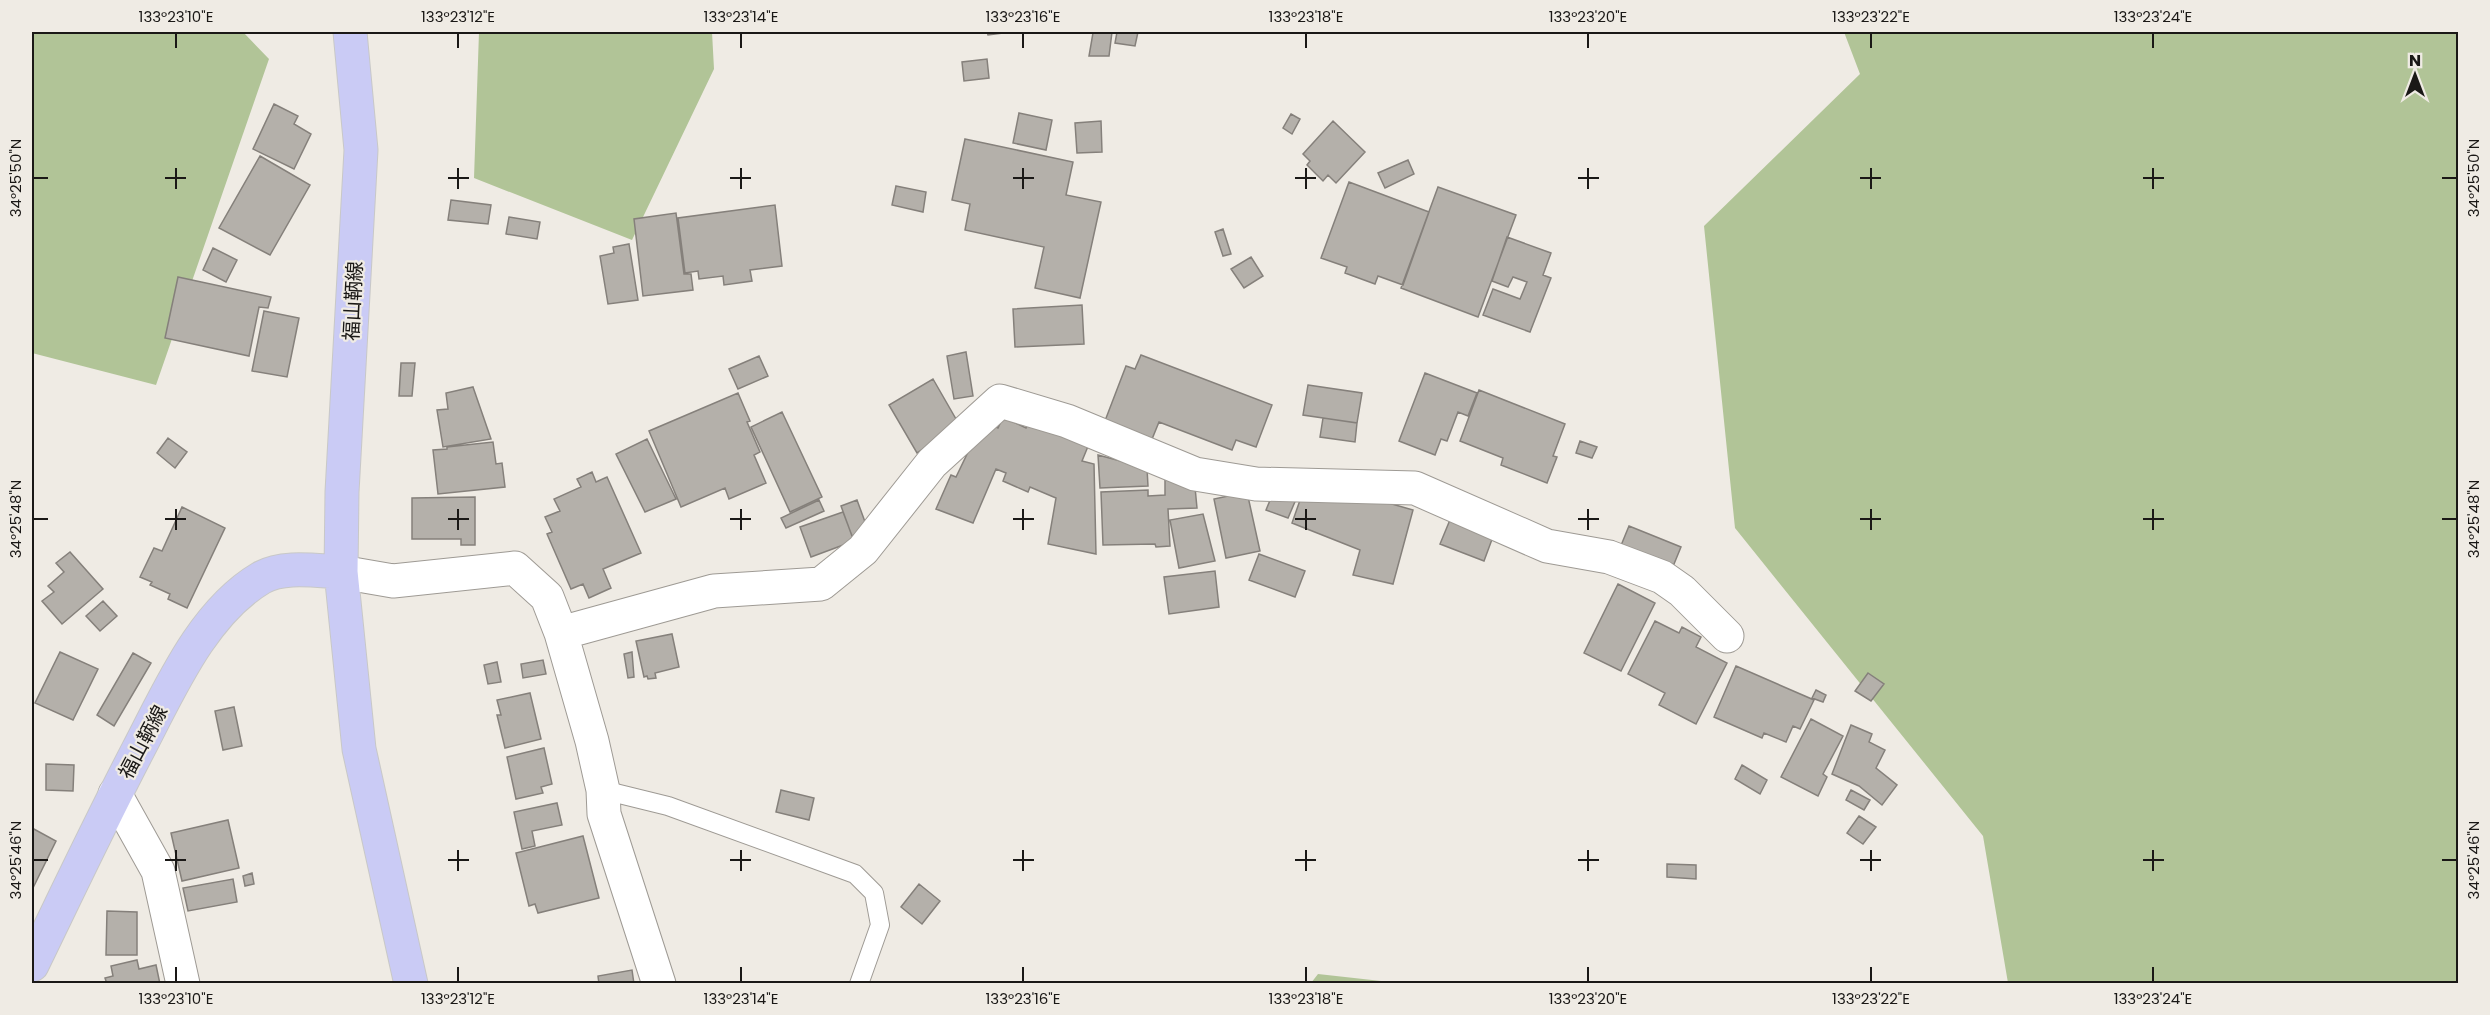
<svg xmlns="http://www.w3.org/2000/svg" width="2490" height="1015" font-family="Poppins,'Noto Sans JP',sans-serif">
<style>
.green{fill:#b1c497}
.building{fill:#b4b0aa;stroke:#85807b;stroke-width:1.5}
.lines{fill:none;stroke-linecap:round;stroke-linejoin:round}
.service-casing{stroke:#9e9a94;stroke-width:20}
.minor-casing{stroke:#9e9a94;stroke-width:35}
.primary-casing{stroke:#c8c8c7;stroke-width:35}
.service{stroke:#fff;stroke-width:18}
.minor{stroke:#fff;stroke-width:33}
.primary{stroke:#cacbf5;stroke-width:33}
.ticks{fill:none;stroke:#1a1816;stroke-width:2}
.labels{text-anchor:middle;stroke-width:4.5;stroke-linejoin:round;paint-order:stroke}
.street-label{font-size:20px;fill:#1a1816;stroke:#efebe4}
.neatline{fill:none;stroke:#1a1816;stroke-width:2}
.ticks-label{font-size:15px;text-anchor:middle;fill:#1a1816}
</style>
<rect width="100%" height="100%" fill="#efebe4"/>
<!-- green -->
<path class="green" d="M32 32H243L269 59 156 385 32 353Z
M479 32H712L714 69 632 240 474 178Z
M1844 32H2458V983H2008L1983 836 1735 528 1704 226 1860 74Z
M1318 974 1399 983H1311Z"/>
<!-- building -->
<path class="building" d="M987 32H1011L988 35Z
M1079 32H1112L1109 56H1089L1093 33Z
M1117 32H1138L1135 46 1115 43Z
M987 59 989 78 964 81 962 62Z
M274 104 298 116 294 124 311 134 294 169 253 149Z
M1019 113 1052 120 1046 150 1013 143Z
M1291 114 1300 119 1292 134 1283 128Z
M1101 121 1102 152 1077 153 1075 123Z
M1333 121 1365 152 1336 183 1328 175 1323 181 1307 165 1310 161 1303 154Z
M965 139 1073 162 1066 195 1101 202 1080 298 1035 288 1044 247 965 230 970 204 952 200Z
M260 156 310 185 270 255 219 228Z
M1408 160 1414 174 1385 188 1378 173Z
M1349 182 1429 212 1403 285 1378 276 1375 284 1345 273 1347 267 1321 258Z
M896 186 926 192 923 212 892 205Z
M1438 187 1516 215 1478 317 1401 288Z
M451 200 491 205 488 224 448 220Z
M775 205 782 266 750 270 752 281 724 285 723 276 699 279 698 271 685 273 678 218Z
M676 213 684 274H691L693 290 643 296 634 219Z
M509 217 540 222 537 239 506 234Z
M1223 229 1231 254 1223 256 1215 232Z
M1507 237 1551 253 1543 275 1551 278 1530 332 1483 315 1493 289 1520 299 1527 282 1513 277 1508 287 1492 281Z
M629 244 638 300 608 304 600 256 614 253 613 247Z
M213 248 237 260 226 282 203 270Z
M1251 257 1263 276 1244 288 1231 269Z
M178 277 271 297 268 308 259 307 249 356 165 338Z
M1082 305 1084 344 1015 347 1013 309Z
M264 311 299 318 287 377 252 371Z
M966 352 973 396 954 399 947 356Z
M1141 355 1272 405 1256 447 1236 440 1232 450 1159 422 1150 444 1103 426 1126 366 1135 369Z
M759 356 768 376 738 389 729 369Z
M401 363H415L412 396H399Z
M1425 373 1477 393 1468 416 1458 412 1447 441 1441 439 1435 455 1399 441Z
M933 379 960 426 917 453 889 405Z
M1308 385 1362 393 1357 423 1303 415Z
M473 387 491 439 443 447 437 410 448 409 446 393Z
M1479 390 1565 424 1553 456 1557 457 1547 483 1501 465 1503 458 1460 441Z
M738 393 750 421 747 422 760 452 754 455 766 483 729 499 725 488 681 507 649 431Z
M782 412 822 497 790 512 751 427Z
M1003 417 1026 428 1031 417 1089 444 1082 461 1094 464 1096 554 1048 544 1056 498 1030 487 1028 492 1003 481 1006 473 996 469 973 523 936 509 951 475 956 477 983 421 998 428Z
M1323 418 1357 423 1355 442 1320 437Z
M168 438 187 452 175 468 157 453Z
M647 439 676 499 645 512 616 454Z
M1580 441 1597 447 1592 458 1576 453Z
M493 442 496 464 502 463 505 487 438 494 433 450 447 449V447Z
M1098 455 1147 468 1148 486 1100 488Z
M1311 469 1356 483 1385 502 1413 510 1393 584 1353 575 1360 550 1292 523Z
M592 472 596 482 607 477 641 553 603 569 611 588 589 598 583 584 571 589 547 534 552 532 545 517 560 511 554 499 581 487 577 479Z
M1165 477 1195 487 1197 508 1168 509 1170 546 1156 547 1155 544 1103 545 1101 492 1148 490V496L1165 495Z
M1278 481 1300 490 1288 518 1266 510Z
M1247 492 1260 551 1226 558 1214 499Z
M475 497V545H461V539H412V498Z
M819 500 824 511 786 528 781 518Z
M857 500 868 530 852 536 841 506Z
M182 507 225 528 187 608 168 599 170 594 150 585 152 582 140 577 154 548 162 551Z
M843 512 854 541 811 557 800 527Z
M1203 514 1215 561 1179 568 1170 520Z
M1452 515 1494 534 1484 561 1440 544Z
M1629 526 1681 547 1667 581 1615 560Z
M70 552 103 589 62 624 42 601 54 592 48 586 64 572 56 563Z
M1259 554 1305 571 1295 597 1249 580Z
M1215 571 1219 607 1169 614 1164 577Z
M1618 584 1655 603 1621 671 1584 653Z
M103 601 117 616 100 631 86 616Z
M1655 621 1679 633 1682 627 1701 637 1696 647 1727 663 1696 724 1659 705 1665 693 1628 674Z
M672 634 679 667 655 673 656 678 648 679 647 676 644 677 636 641Z
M60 652 98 669 73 720 35 703Z
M632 652 634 677 628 678 624 654Z
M133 653 151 663 114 726 97 715Z
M543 660 546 674 523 678 521 664Z
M497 662 501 682 488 684 484 665Z
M1736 666 1814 700 1800 729 1793 726 1786 742 1764 733 1762 738 1714 717Z
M1868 673 1884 684 1871 701 1855 691Z
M1816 690 1826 695 1823 702 1812 698Z
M530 693 541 739 505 748 497 715H501L497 700Z
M234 707 242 746 223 750 215 711Z
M1811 719 1843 736 1823 774 1827 777 1818 796 1781 777Z
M1851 725 1872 734 1869 742 1885 750 1876 768 1897 785 1882 805 1859 786 1832 774Z
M544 748 552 784 541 787 543 793 516 799 507 757Z
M46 764 74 765 73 791 46 790Z
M1742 765 1767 780 1760 794 1735 779Z
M781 790 814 798 809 820 776 812Z
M1851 790 1870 800 1864 810 1846 800Z
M557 803 562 825 532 831 535 846 522 849 514 812Z
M1859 816 1876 827 1863 844 1847 833Z
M228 820 239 868 182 881 171 833Z
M32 828 56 841 32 890Z
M583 836 599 898 538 913 535 904 529 906 516 853Z
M1667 864 1696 865V879L1667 877Z
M252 873 254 884 245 886 243 876Z
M233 879 237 902 188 911 183 888Z
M919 884 940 901 922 924 901 907Z
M107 911 137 912V955H106Z
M137 960 139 969 156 965 160 984H107L105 978 113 976 111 966Z
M632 970 634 984H599L598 976Z"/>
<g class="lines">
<defs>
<path id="service" d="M603 790 668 806 855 874 874 893 880 925 859 984"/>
<path id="minor" d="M341 572 393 581 515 568 547 597 561 633 592 741 603 790 604 814 659 984
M561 633 714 591 821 584 863 550 932 463 1000 401 1067 421 1195 474 1256 484 1415 488 1547 546 1609 557 1662 577 1682 591 1727 636
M115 794 158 871 183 984"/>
<path id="primary" d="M350 32 361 150 342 492 341 572 359 749 411 984
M32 965C67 893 101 821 138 750 169 691 202 613 261 578 283 565 317 571 341 572"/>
</defs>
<!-- service casing -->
<use href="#service" class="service-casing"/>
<!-- minor casing -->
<use href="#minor" class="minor-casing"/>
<!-- primary casing -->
<use href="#primary" class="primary-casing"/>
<!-- service -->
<use href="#service" class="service"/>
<!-- minor -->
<use href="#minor" class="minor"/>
<!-- primary -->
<use href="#primary" class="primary"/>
</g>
<!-- ticks -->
<path class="ticks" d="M176 33V48M458 33V48M741 33V48M1023 33V48M1306 33V48M1588 33V48M1871 33V48M2153 33V48M176 168V189M458 168V189M741 168V189M1023 168V189M1306 168V189M1588 168V189M1871 168V189M2153 168V189M33 178H48M165 178H186M448 178H469M730 178H751M1013 178H1034M1295 178H1316M1578 178H1599M1860 178H1881M2143 178H2164M2442 178H2457M176 509V530M458 509V530M741 509V530M1023 509V530M1306 509V530M1588 509V530M1871 509V530M2153 509V530M33 519H48M165 519H186M448 519H469M730 519H751M1013 519H1034M1295 519H1316M1578 519H1599M1860 519H1881M2143 519H2164M2442 519H2457M176 850V871M458 850V871M741 850V871M1023 850V871M1306 850V871M1588 850V871M1871 850V871M2153 850V871M33 860H48M165 860H186M448 860H469M730 860H751M1013 860H1034M1295 860H1316M1578 860H1599M1860 860H1881M2143 860H2164M2442 860H2457M176 967V982M458 967V982M741 967V982M1023 967V982M1306 967V982M1588 967V982M1871 967V982M2153 967V982"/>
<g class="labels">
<!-- street labels -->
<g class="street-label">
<text transform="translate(353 301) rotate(-87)" y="7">福山鞆線</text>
<text transform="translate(143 742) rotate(-62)" y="7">福山鞆線</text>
</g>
</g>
<!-- border -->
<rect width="2490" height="1015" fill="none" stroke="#efebe4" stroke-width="66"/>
<!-- north arrow -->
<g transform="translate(2415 75)" stroke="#efebe4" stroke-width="4.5" paint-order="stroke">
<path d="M0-4.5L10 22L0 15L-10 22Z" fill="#1a1816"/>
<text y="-9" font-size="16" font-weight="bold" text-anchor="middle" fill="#1a1816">N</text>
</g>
<rect x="33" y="33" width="2424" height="949" class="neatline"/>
<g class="ticks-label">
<text x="176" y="22">133°23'10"E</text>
<text x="458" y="22">133°23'12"E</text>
<text x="741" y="22">133°23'14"E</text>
<text x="1023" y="22">133°23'16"E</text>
<text x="1306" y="22">133°23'18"E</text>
<text x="1588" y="22">133°23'20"E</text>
<text x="1871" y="22">133°23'22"E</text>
<text x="2153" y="22">133°23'24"E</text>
<text transform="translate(16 178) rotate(-90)" y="5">34°25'50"N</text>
<text transform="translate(2474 178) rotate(-90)" y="5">34°25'50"N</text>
<text transform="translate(16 519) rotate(-90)" y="5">34°25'48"N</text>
<text transform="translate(2474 519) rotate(-90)" y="5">34°25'48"N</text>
<text transform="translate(16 860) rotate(-90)" y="5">34°25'46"N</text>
<text transform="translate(2474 860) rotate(-90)" y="5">34°25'46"N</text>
<text x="176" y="1004">133°23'10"E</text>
<text x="458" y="1004">133°23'12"E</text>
<text x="741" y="1004">133°23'14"E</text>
<text x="1023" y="1004">133°23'16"E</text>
<text x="1306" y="1004">133°23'18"E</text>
<text x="1588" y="1004">133°23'20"E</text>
<text x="1871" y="1004">133°23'22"E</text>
<text x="2153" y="1004">133°23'24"E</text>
</g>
</svg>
